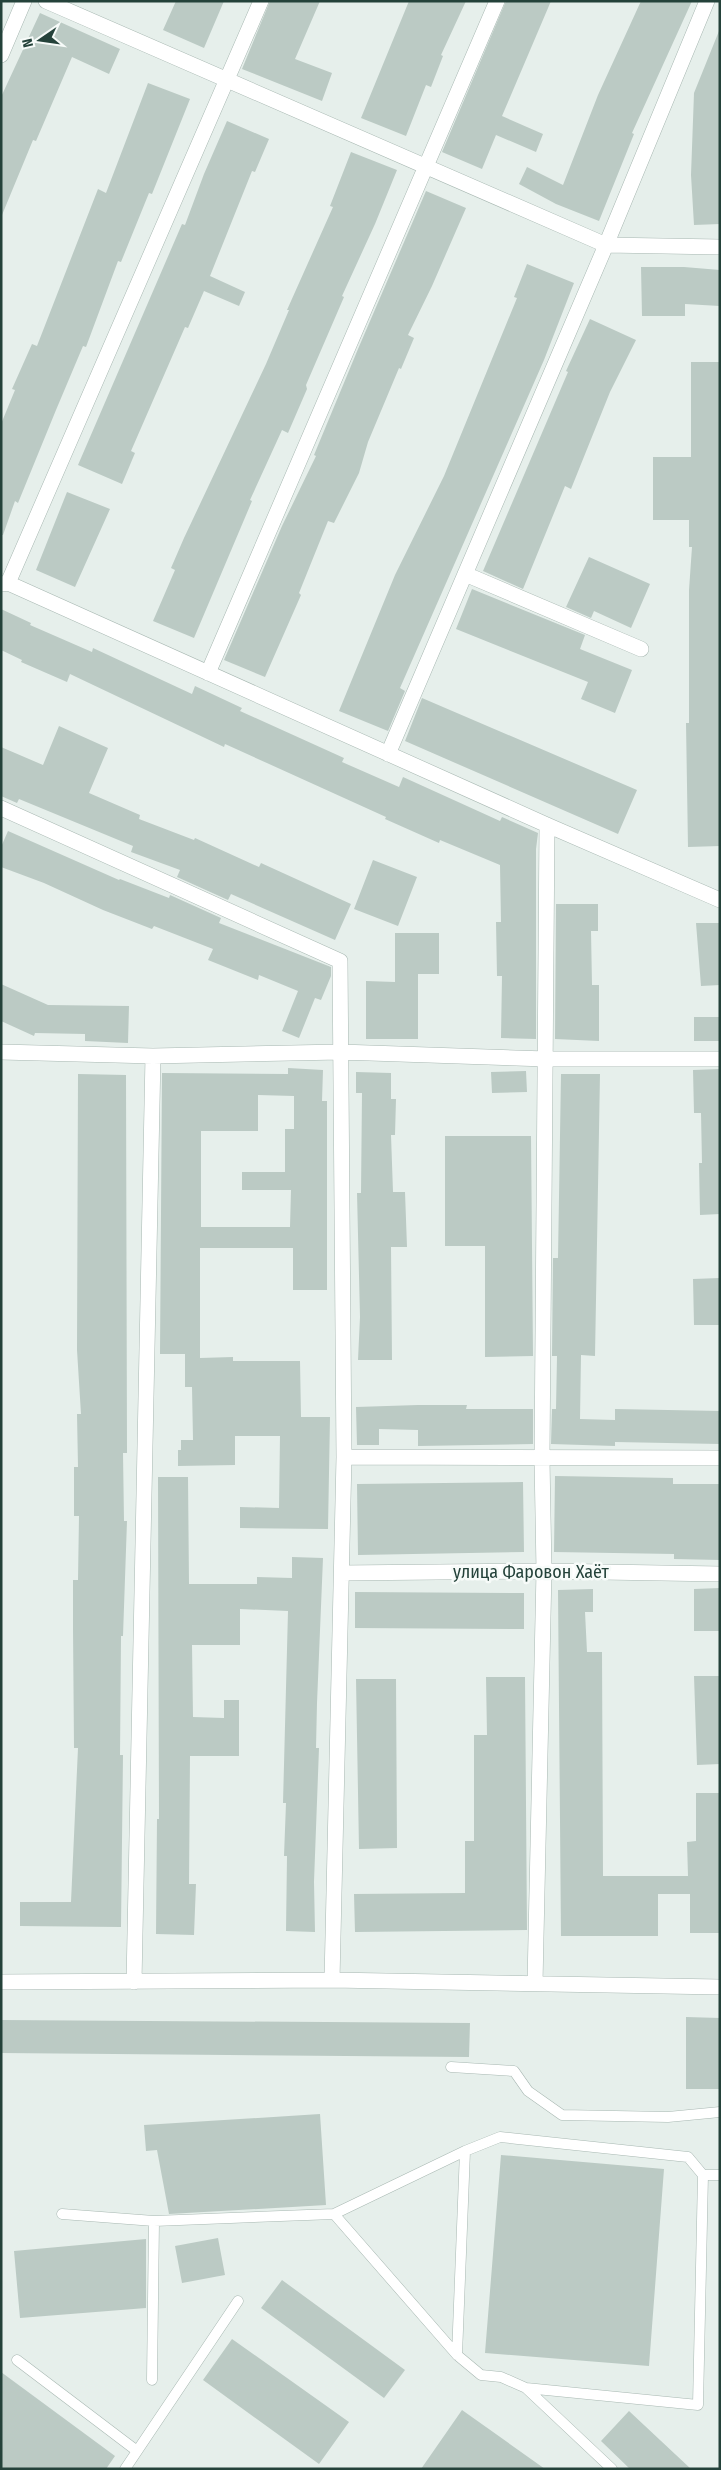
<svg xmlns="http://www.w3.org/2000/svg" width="721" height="2470" font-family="'Fira Sans Condensed',sans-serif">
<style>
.building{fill:#bbcac4;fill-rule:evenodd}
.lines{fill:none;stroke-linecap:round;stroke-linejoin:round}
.lane-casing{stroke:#a8b8b2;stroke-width:11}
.street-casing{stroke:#a8b8b2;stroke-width:16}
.lane{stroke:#fff;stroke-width:10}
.street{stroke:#fff;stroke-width:15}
.labels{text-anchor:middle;stroke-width:5;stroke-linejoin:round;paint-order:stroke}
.street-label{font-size:18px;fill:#24423a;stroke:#f7fbf9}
</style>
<rect width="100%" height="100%" fill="#e6efeb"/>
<!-- building -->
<path class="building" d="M176 1H224L204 48 163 30Z
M270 1H320L295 59 332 73 322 101 242 69Z
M409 1H466L441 55 443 56 431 87 426 85 406 136 361 118Z
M506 1H551L502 116 543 134 536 152 496 135 482 169 442 152Z
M641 1H692L632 133 634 134 599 221 556 204 519 184 527 167 563 185 598 95Z
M40 13 120 49 109 74 72 57 36 141 33 140 2 215 1 97Z
M719 31 720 224 694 225 691 175 694 93Z
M148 83 190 99 152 194 149 193 121 262 118 261 86 347 83 346 56 410 18 503 15 501 3 535H1V424L15 390 12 389 32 344 37 346 98 189 106 193Z
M227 121 269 139 255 172 252 171 210 276 245 292 239 306 204 291 188 328 185 327 131 451 135 453 122 484 78 465 182 224 185 225 204 174Z
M351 152 397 170 375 224 342 296 344 297 306 385 307 389 288 433 282 430 250 500 252 501 194 638 153 621 175 570 171 568 184 538 266 364 289 310H287L333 207 330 206Z
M426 191 466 208 432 286 408 335 414 338 401 369 399 368 368 442 359 473 334 523 328 521 299 593 301 595 265 677 224 660 282 526 316 456 314 455 358 349Z
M527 264 574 283 544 360 400 688 405 691 388 731 339 711 395 575 444 476 517 298 514 297Z
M641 267H684L720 270V306L685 304V316H642Z
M590 319 636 340 610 392 571 489 565 486 523 589 483 571 568 372 566 371Z
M691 362H720V846L688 847 686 723H689V590L692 547H689V520H653V457H691Z
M67 492 110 509 75 587 36 570Z
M589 557 650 584 631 628 594 611 591 618 566 607Z
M472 589 585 635 580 649 632 670 615 713 581 699 588 682 456 629Z
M1 609 31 623 30 625 92 652 93 648 192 694 195 686 242 708 240 711 344 758 342 762 399 787 403 777 500 821 502 817 538 833 536 849V1039L501 1038 502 976H497L496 922H501L500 865 440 840 439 843 385 819 386 817 225 744 224 747 70 674 67 682 21 662 22 660 1 650Z
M422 698 637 790 618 834 405 741Z
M59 726 108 748 89 793 140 815 139 819 194 840 195 838 259 867 261 863 351 904 335 940 231 894 228 900 177 877 180 870 131 852 133 846 19 799 17 803 1 796V747L43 765Z
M8 831 119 880 120 879 169 898 170 895 221 918 219 923 331 967V976L321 1000 315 998 299 1038 282 1031 298 991 259 975 258 980 208 960 213 949 154 926 152 929 103 910 44 883 1 867V847Z
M373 860 417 877 398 926 354 909Z
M556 904H598V931H591L592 985H599V1041L555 1039Z
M696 923H720V985L701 986Z
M395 933H439V974H418V1039H366V981L395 982Z
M1 984 48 1005 129 1006 128 1043 85 1041V1034L35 1033 34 1036 1 1021Z
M694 1017H720V1041H694Z
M288 1068 323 1070 322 1101H327V1290H293V1248H200V1358L233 1357V1361H300L301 1417H330L328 1529 240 1528V1507L279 1508 280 1436H235V1465L178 1466V1450H181V1440H193L192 1387H185V1354H160L162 1073 288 1074ZM258 1095 294 1096V1129H285V1172H242V1190H291L290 1227H201V1131H258Z
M720 1069V1214L700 1215 699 1163H702L701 1113H694L693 1070Z
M526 1071 527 1092 492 1093 491 1072Z
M356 1072 391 1073V1099H396L395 1135H391L393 1192H405L407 1247H391L392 1360H358L360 1317 357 1193H361L362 1093H356Z
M78 1074 126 1075 127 1453H123L124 1521H127L123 1636H121L120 1755H123L121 1927 20 1926V1902H71L78 1748H74L73 1628V1580H78L79 1516H74V1467H78L77 1414H81L77 1350Z
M561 1074H600L595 1356 581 1355 580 1419 615 1420V1409L720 1411V1444L615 1442V1446L551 1444 552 1409H556L557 1356H552L553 1258H558Z
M445 1136H531L533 1356 485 1357V1246H445Z
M720 1278V1325H694L693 1279Z
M418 1405H467L466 1409H533V1444L418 1446V1430L379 1429V1445H357L356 1407Z
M555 1476 673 1478V1484H720V1560L674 1559V1554L554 1552Z
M158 1477H188L189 1584H257V1577L292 1578V1557L323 1558 317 1703 316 1748H319L314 1882 315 1932 286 1931 287 1856H284L286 1803H283L288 1611 240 1609V1645H192L193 1717 224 1718V1700H239V1756H190L189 1884H196L194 1935 156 1934 157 1819H159Z
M523 1482 524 1552 358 1555 357 1484Z
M720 1588V1631H694V1589Z
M593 1589V1612H585L587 1652H602L603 1876H688L687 1842 696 1841V1793H720V1933H690V1894H658V1936H561L558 1590Z
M355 1592 524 1593V1629L355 1628Z
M694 1676H720V1764L697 1765Z
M486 1677H525L527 1930 355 1932 354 1894 465 1893V1841H474V1735H487Z
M356 1679H396L397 1848 359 1849Z
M686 2017 720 2018V2089H686Z
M1 2020 470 2023 469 2057 1 2053Z
M320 2114 326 2205 169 2214 157 2150 146 2151 144 2125Z
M501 2155 664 2169 649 2366 485 2353Z
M218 2238 225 2275 182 2283 175 2246Z
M146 2239V2308L20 2318 14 2251Z
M282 2280 405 2370 384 2398 261 2308Z
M232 2339 349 2422 319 2464 203 2380Z
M1 2372 115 2456 106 2469H1Z
M462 2410 545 2469H421Z
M629 2411 691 2469H630L601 2441Z"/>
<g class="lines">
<defs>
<path id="lane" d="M451 2067 514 2071 528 2091 562 2115 668 2117 720 2112
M703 2175H720
M62 2214 154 2221 334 2214 465 2151 500 2137 688 2157 703 2175 698 2405 526 2388
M334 2214 457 2355 481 2375 501 2377 526 2388 612 2469
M457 2355 465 2151
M17 2360 137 2451
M152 2380 154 2221
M125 2469 238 2301"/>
<path id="street" d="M46 1 606 245 720 247
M1 55 24 1
M465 574 641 649
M8 583 261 1
M1 584 8 583 547 825 720 900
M208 673 497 1
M388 754 606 245 707 1
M1 808 340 961 344 1457 332 1980
M1 1052 153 1056 340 1052 547 1059H720
M344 1457 720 1458
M342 1573 544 1571 720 1574
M1 1982 332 1980 720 1987
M134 1982 153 1056
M535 1983 544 1571 542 1459 547 825"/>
</defs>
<!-- lane casing -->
<use href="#lane" class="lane-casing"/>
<!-- street casing -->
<use href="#street" class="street-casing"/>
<!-- lane -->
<use href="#lane" class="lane"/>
<!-- street -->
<use href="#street" class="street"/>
</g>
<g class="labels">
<!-- street labels -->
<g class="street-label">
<text x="531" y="1578">улица Фаровон Хаёт</text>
</g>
</g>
<!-- border -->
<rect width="721" height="2470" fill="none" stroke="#24423a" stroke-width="5"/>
<!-- north arrow -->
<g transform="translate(40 40) rotate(257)" stroke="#f7fbf9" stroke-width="4" paint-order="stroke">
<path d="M0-4L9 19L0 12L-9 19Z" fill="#24423a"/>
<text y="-8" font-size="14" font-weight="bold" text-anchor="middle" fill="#24423a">N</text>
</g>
</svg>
